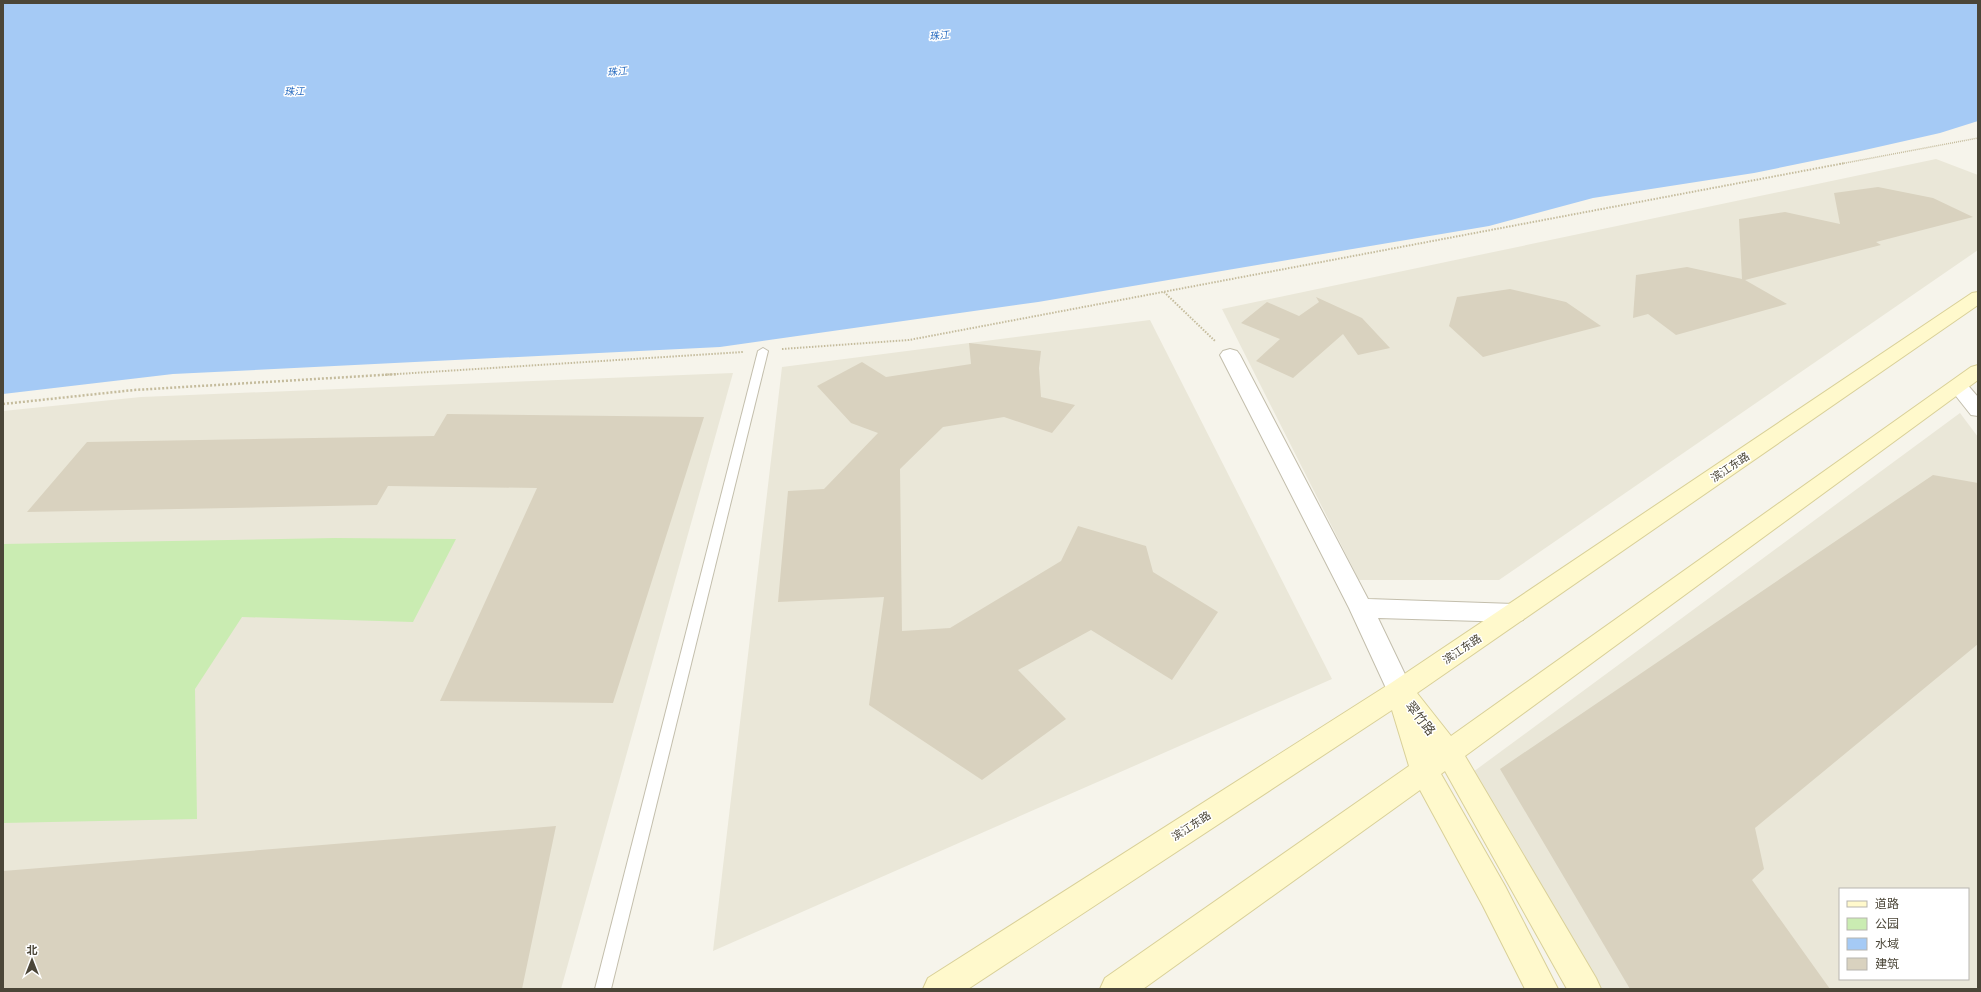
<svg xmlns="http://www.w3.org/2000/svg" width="1981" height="992" font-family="Jost,'Noto Sans SC',sans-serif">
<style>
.residential{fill:#eae7d8;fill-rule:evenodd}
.green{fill:#caecb2}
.water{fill:#a5caf5}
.building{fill:#d9d2bf}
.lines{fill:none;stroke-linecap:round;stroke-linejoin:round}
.lane-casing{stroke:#c3beac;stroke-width:2}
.street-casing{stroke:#c3beac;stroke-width:2}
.secondary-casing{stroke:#d9d098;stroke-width:2}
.path-far2{stroke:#c5bc9d;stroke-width:1.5;stroke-dasharray:1 1;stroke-linecap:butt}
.path-far1{stroke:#c5bc9d;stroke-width:2;stroke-dasharray:1.5 1.5;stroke-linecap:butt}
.path{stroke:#c5bc9d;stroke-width:2.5;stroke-dasharray:2 2;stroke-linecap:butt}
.lane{fill:#fff;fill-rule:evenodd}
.street{fill:#fff;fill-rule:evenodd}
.secondary{fill:#fff9cc;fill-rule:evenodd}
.labels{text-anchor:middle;stroke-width:3;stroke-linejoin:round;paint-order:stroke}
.far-water-label{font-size:10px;font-style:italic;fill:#286cc0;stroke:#fff}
.street-label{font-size:11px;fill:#4b4638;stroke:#fff}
.near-street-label{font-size:13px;fill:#4b4638;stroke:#fff}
</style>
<rect width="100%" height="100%" fill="#f6f4eb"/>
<!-- residential -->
<path class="residential" d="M1936 159 1978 175V250L1499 580H1359L1222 309Z
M1150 320 1332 679 713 951 782 367Z
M733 373 561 989H3V411L141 397Z
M1960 413 1978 437V989H1597L1473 772ZM1840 889H1968V979H1840Z"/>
<!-- green -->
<path class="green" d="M335 538 456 539 413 622 242 617 195 689 197 819 3 823V544Z"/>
<!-- water -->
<path class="water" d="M3 3H1978V121L1940 133 1856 152 1754 173 1593 198 1489 226 1038 302 720 347 173 374 3 394Z"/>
<!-- building -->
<path class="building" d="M1878 187 1933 198 1973 217 1876 242 1881 245 1745 280 1787 304 1676 335 1648 314 1633 318 1636 275 1687 267 1742 279 1739 219 1785 212 1840 224 1834 193Z
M1510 289 1566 302 1601 326 1483 357 1449 326 1457 297Z
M1316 297 1362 318 1390 348 1358 355 1343 334 1293 378 1256 361 1280 339 1241 323 1267 302 1299 316 1319 302Z
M969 343 1041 351 1039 368 1041 397 1075 405 1052 433 1004 417 943 427 900 469 902 631 950 628 1061 561 1078 526 1146 546 1153 572 1218 612 1172 680 1091 630 1018 670 1066 719 982 780 869 705 884 597 778 602 788 491 824 489 878 433 851 423 817 386 862 362 886 377 971 364Z
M447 414 704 417 613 703 440 701 537 488 388 486 377 505 27 512 87 442 434 436Z
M1933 475 1978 483V644L1755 828 1764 869 1752 880 1830 989H1630L1500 769Z
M556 826 522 989H3V871Z"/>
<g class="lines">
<defs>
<path id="lane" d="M763 348 768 351 611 989H595L758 351Z"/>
<path id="street" d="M1230 349 1237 351 1240 355 1368 599 1514 604 1523 606 1526 613 1523 620 1514 622 1378 618 1413 691 1409 699 1400 702 1391 699 1349 608 1220 355 1223 351Z
M1958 380 1965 382 1978 397V416L1971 415 1948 386 1951 382Z"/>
<path id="secondary" d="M1978 292V305L1417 693 1451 736 1971 367 1978 365V380L1465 756 1596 978 1601 989H1567L1445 771 1441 774 1505 886 1558 989H1525L1483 906 1420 790 1143 989H1100L1105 978 1409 766 1392 710 968 989H923L928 978 1391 683 1972 293Z"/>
</defs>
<!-- lane casing -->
<use href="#lane" class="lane-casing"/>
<!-- street casing -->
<use href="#street" class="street-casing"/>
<!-- secondary casing -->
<use href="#secondary" class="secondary-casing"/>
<!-- path-far2 -->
<path class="path-far2" d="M1840 164 1978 138"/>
<!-- path-far1 -->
<path class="path-far1" d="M1164 292 1215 341
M782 349 909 340 1845 163
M382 375 743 352"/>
<!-- path -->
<path class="path" d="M3 404 134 390 398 374"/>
<!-- lane -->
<use href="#lane" class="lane"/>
<!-- street -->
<use href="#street" class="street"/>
<!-- secondary -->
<use href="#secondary" class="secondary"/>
</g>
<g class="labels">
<!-- far-water labels -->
<g class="far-water-label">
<text transform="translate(939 35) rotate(-6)" y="4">珠江</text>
<text transform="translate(617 71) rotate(-6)" y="4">珠江</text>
<text transform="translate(294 91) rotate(-2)" y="4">珠江</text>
</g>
<!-- street labels -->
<g class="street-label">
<text transform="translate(1730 467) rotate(-34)" y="4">滨江东路</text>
<text transform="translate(1462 649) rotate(-34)" y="4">滨江东路</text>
<text transform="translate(1191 826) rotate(-33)" y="4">滨江东路</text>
</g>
<!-- near-street labels -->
<g class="near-street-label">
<text transform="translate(1421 718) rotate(52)" y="5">翠竹路</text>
</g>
</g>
<!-- border -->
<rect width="1981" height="992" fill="none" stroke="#4b4638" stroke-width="8"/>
<!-- legend -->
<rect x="1839" y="888" width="130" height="92" fill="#ffffff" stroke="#b7b5af"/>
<rect x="1847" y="901" width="20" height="6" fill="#fff9cc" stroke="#b7b5af"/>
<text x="1875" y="908" font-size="12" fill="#4b4638">道路</text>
<rect x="1847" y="918" width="20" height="12" fill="#caecb2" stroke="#b7b5af"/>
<text x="1875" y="928" font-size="12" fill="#4b4638">公园</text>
<rect x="1847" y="938" width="20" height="12" fill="#a5caf5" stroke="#b7b5af"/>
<text x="1875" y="948" font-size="12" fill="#4b4638">水域</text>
<rect x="1847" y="958" width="20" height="12" fill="#d9d2bf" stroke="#b7b5af"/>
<text x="1875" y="968" font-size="12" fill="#4b4638">建筑</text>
<!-- north arrow -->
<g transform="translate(32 960)" stroke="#ffffff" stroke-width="3" paint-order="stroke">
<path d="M0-3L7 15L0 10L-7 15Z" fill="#4b4638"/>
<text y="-6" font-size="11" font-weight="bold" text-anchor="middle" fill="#4b4638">北</text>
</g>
</svg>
